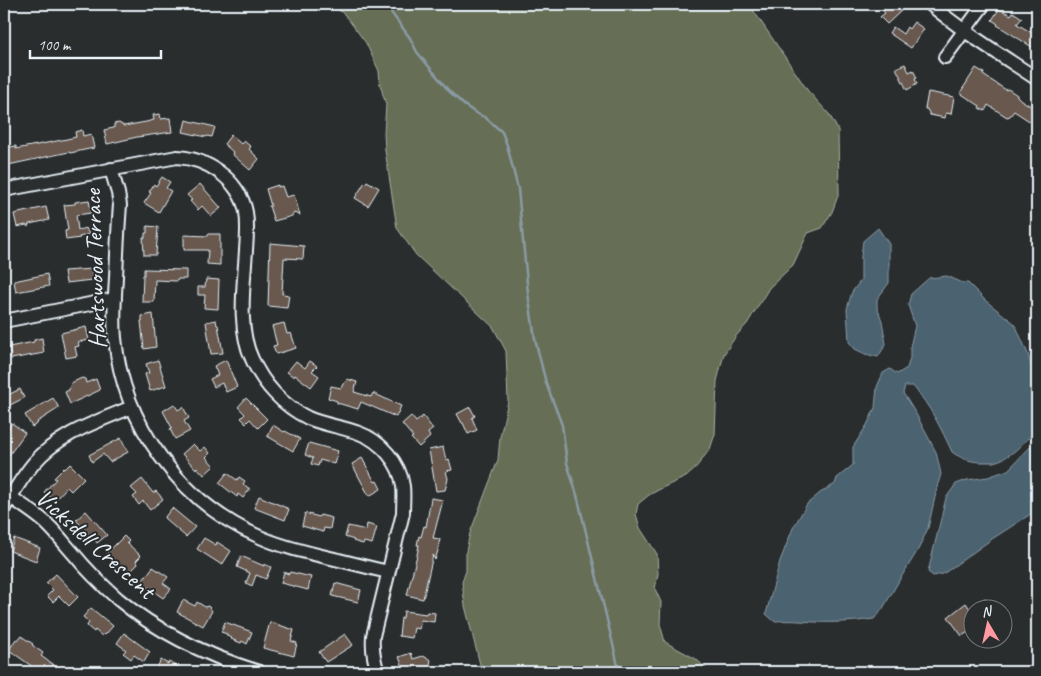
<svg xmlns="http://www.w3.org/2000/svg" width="1041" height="676" font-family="Caveat,sans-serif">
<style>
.green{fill:#666e54;stroke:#a7b0a6}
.water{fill:#4b626f;stroke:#8a9ba6}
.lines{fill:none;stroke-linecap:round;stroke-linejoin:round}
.stream{stroke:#8a9ba6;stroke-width:2.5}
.building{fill:#67594e;stroke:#e8f1f8}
.minor-casing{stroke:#e8f1f8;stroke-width:16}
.minor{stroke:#2a2d2e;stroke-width:12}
.labels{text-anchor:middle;stroke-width:4;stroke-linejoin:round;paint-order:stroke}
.street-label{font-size:25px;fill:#e8f1f8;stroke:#2a2d2e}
</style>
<rect width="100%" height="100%" fill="#2a2d2e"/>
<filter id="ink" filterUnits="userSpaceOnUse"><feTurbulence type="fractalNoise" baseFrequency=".02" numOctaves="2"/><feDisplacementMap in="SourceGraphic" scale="10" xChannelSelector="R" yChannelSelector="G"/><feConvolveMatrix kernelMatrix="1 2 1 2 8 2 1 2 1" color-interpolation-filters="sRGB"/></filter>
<g filter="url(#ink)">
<!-- green -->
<path class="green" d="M331 4H749L808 91 829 114 838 130 839 193 832 212 822 228 808 233 793 265 769 288 747 324 736 336 724 354 717 381 715 434 710 449 694 470 686 477 664 487 649 495 638 504 636 514 640 528 657 554 658 574 655 589 661 602 660 624 665 642 696 659 710 672H482L465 606 462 582 466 571V551L470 533 498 460 500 437 508 401 506 351 493 327 416 255 397 228 385 150 384 133 386 105 380 84 379 71 366 43 345 15Z"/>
<!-- water -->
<path class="water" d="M878 228 889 244V283L877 299V307L882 321 886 344 878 357 865 354 855 349 849 342 847 309 852 292 861 280V256L863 241Z
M947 276 963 283H968L986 301 1015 324 1028 354 1034 376 1037 383 1036 429C1025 442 1010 459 993 462 989 462 985 462 981 462 971 462 960 458 952 452 941 428 930 406 913 386H905L903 393 916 414 936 452 941 474 938 484 928 528 918 550 900 579 882 610 874 619C854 622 833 623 814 622 800 621 787 620 774 621L766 614 780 561 793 528 807 504 820 493 835 484 837 478 853 465V447L867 425 875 408 877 387 883 373 890 369 897 374 907 368 910 358V347L915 326 908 305 911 294 929 278Z
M1037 440V510L992 539 943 574 933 576 928 572 946 498 956 484 967 480 988 477 1008 470Z"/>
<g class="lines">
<!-- stream -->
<path class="stream" d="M385 4 410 38 417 52 449 91 464 105 476 113 486 118 502 132 507 145 518 189 528 293 535 339 546 383 562 425 567 463 577 495 616 657 619 672"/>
</g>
<!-- building -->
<path class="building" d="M877 4H898L903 9 887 24 880 17 885 13Z
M999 9 1011 15 1013 12 1022 18 1017 24 1032 33 1037 25V49L1033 46 1032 47 997 25 998 24 992 20Z
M914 22 924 29 911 48 889 33 893 27 903 34 907 27 909 29Z
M905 64 909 72 913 70 917 78 915 79 917 84 907 90 896 68Z
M976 68 984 73 983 75 1006 90 1008 89 1017 95V96L1021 100 1037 110V126L1014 111 1010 116 1007 117 988 105 985 111 979 108 980 106 960 93Z
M928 92 954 97 951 114 946 113 945 118 930 115 927 109H925Z
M160 114 161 119 170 118 172 132 137 137 107 144 104 130 114 128V124L119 123 124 126 146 122 154 120 153 115Z
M186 120 215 127 212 137 207 136 206 137 183 132Z
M82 130 83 136 91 134 94 148 70 153 69 152 8 165V163L4 164V148L16 146V149L67 139 76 137 75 132Z
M231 135 241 144 244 141 251 147 249 149 259 159 250 170 232 154 233 152 224 144Z
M162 177 170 182 166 188 171 191 159 212 144 203 151 193 149 192 154 184 156 186Z
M367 181 379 188 368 206 355 198 365 182 366 183Z
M200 184 221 208 211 216 202 206 198 210 190 201 192 200 187 195Z
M278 185V187L282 186 286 197 294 195 300 215 294 213 292 216 274 221 269 206H271L266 189Z
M89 200 91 213 76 215 78 230 86 228 89 234 79 237 80 238 66 240 65 231 68 230 64 205 75 204V202Z
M46 207 49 220 29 224 28 227 26 225 17 227 14 214Z
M147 226 158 227 156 255H144L143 237 145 238V233H147Z
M208 234H220V265L207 264 208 250H184V235L208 236Z
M270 243 304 246 303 259 284 258 282 294 289 295 287 308 268 306Z
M92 269V280L66 283 64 271Z
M144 269 186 270V279H178L177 281 155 280 154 302H142L143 275H144Z
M47 274 49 286 16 292 14 281Z
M206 279 219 280 218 309 204 308 205 295H198V287H205Z
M153 314 156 347 144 349 141 321H142V316Z
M216 320 217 325H218L223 353 211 354 206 322Z
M284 323 287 334 291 333 296 348 276 354 273 346 277 345 272 326Z
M86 327 89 340 78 342 79 346 75 347 77 356 66 358 61 333Z
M42 338 44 353 11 359 9 347 34 342V340Z
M158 360 166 386 150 391 145 374 149 373 146 364Z
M226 360 237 387 226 392 222 383 214 387 210 379 218 375 214 366Z
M296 361 305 368 310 361 317 366 312 371 319 376 311 387 295 375 294 377 287 372Z
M82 378 85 379 86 383 96 379 100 390 70 404 65 392 69 390 71 383Z
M347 379 357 382 354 392 371 397 373 393 401 406 396 417 361 402 358 409 337 403V401L328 398 331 386 341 388 343 384 346 382Z
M20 389 24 398 4 408V397Z
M53 398 59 408 37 422 38 423 32 427 25 415Z
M246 398 267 419 258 428 250 419 246 423 241 418 245 414 238 407Z
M174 404 178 410 183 407 189 418 184 421 190 431 175 439 170 429 172 428 163 411Z
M470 407 475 416 472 418 477 430 468 434 463 423H462L457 414Z
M411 416 416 422 423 416 433 429 428 433 430 437 419 447 411 438 413 437 402 424Z
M12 423 25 433 4 462V434Z
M273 425 284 432 285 431 300 439 293 451 267 436Z
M121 438 128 452 110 462 103 454 92 462 89 455Z
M309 443 338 451 334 464 320 460 318 466 311 464 313 458 305 455Z
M193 444 200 451 205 447 210 453 206 457 214 466 204 475 197 467 196 469 182 454Z
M443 447 446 460 449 459 452 470 446 471 448 479 445 490 436 491 429 450Z
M362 458 375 482 377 481 381 489 369 496 352 464Z
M70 464 84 478 71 491 67 487 54 501 44 492 56 479 54 478 64 468 65 469Z
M227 473 237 480 239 477 245 481 243 484 250 489 243 498 238 494 237 497 219 483Z
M142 479 153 493 156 491 163 499 150 510 143 501 139 505 133 497 137 494 131 488Z
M259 496 289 509 285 520 254 508Z
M431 498 443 500 433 538 440 539 439 544H440L435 560 433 555 423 599 407 595 417 555 419 545H417L419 536 421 537 424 526 426 527Z
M172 508 195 527 186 537 164 518Z
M86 511 107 535 97 543 76 520Z
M305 513 319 517 320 515 332 518 330 529 324 528 323 532 302 526Z
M367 524 377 527 372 544 364 542 363 544 353 541 354 540 345 537 348 526 366 530Z
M124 536 129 541 127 543 141 556 136 561 138 564 129 573 121 565 120 567 106 554Z
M14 538 40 548 36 561 10 551Z
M204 538 216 545 217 542 231 551 222 565 197 549Z
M241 556 264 566V564L271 567 266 579 256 575 252 586 246 583 250 573 237 567Z
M153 567 168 577 163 583 171 589 163 598 148 587 145 590 139 585Z
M284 572 289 574 290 572 311 577 308 590 281 583Z
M56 574 78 597 69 606 59 596 53 602 47 596 53 590 46 583Z
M335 583 361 590 358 602 332 596Z
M985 598 992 608H974V628L962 636 948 617 966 603 970 609Z
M183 600 195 606 197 602 205 607 208 606 210 608 212 611 203 626 177 612Z
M91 608 113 626 105 635 104 634 102 636 95 630 94 632 87 626 89 622 83 617Z
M404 611 426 614 427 612 435 613 434 622 421 620 419 629 414 628 412 638 399 636 401 618H403Z
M225 622 252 632 247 644 242 641 241 643 231 639 232 638 227 636V634L221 632Z
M270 622 294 630 291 641 297 643 294 656 263 648Z
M124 633 150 652 144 662 134 655 131 659 123 653 126 650 117 643Z
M345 634 353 645 326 662 319 652Z
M21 636 33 644 32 645 43 653 41 656 63 672H40L9 650 16 639 18 640Z
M411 653 413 659 423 656 431 660 430 664 433 672H405L399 657Z
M161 660 168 664 169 662 188 672H162L156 669Z"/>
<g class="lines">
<defs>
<path id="minor" d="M930 4C963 32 1001 55 1037 79
M945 57 984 4
M111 169 118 193 120 205C118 229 117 253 116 277 115 297 113 318 115 338 123 424 181 503 260 537 280 546 301 551 322 556 344 561 366 567 388 572
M4 190 177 157C193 158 207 163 219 172 232 181 243 196 246 212 248 225 247 238 246 250 244 285 237 327 252 359 263 384 283 406 308 418 325 425 342 427 359 433 381 441 400 463 403 486 404 495 403 504 403 513L373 636C372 649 374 661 378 672
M4 321 115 299
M11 497C24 507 39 515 50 527 58 535 65 544 73 553 86 569 102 585 118 599 160 634 208 656 259 672
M4 508C13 493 22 477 34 463 60 433 97 422 132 407"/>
</defs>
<!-- minor casing -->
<use href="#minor" class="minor-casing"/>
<!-- minor -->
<use href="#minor" class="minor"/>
</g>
</g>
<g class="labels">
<!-- street labels -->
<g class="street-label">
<text transform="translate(94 269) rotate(-92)" y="9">Hartswood Terrace</text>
<text transform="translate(96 543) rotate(42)" y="9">Vicksdell Crescent</text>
</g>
</g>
<!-- margin -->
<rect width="1041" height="676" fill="none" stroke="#2a2d2e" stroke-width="20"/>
<rect x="10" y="10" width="1021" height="656" fill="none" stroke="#e8f1f8" stroke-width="2" filter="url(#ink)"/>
<!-- north arrow -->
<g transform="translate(988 624) rotate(351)"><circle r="24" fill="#2a2d2e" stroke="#767b7f"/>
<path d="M0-4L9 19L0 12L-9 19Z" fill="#ff9aa2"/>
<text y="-8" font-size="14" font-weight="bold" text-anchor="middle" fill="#e8f1f8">N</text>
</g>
<!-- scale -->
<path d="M30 50v8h131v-8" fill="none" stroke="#e8f1f8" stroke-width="2.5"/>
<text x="38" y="50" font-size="15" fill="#e8f1f8" stroke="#2a2d2e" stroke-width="4" paint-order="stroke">100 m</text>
</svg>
